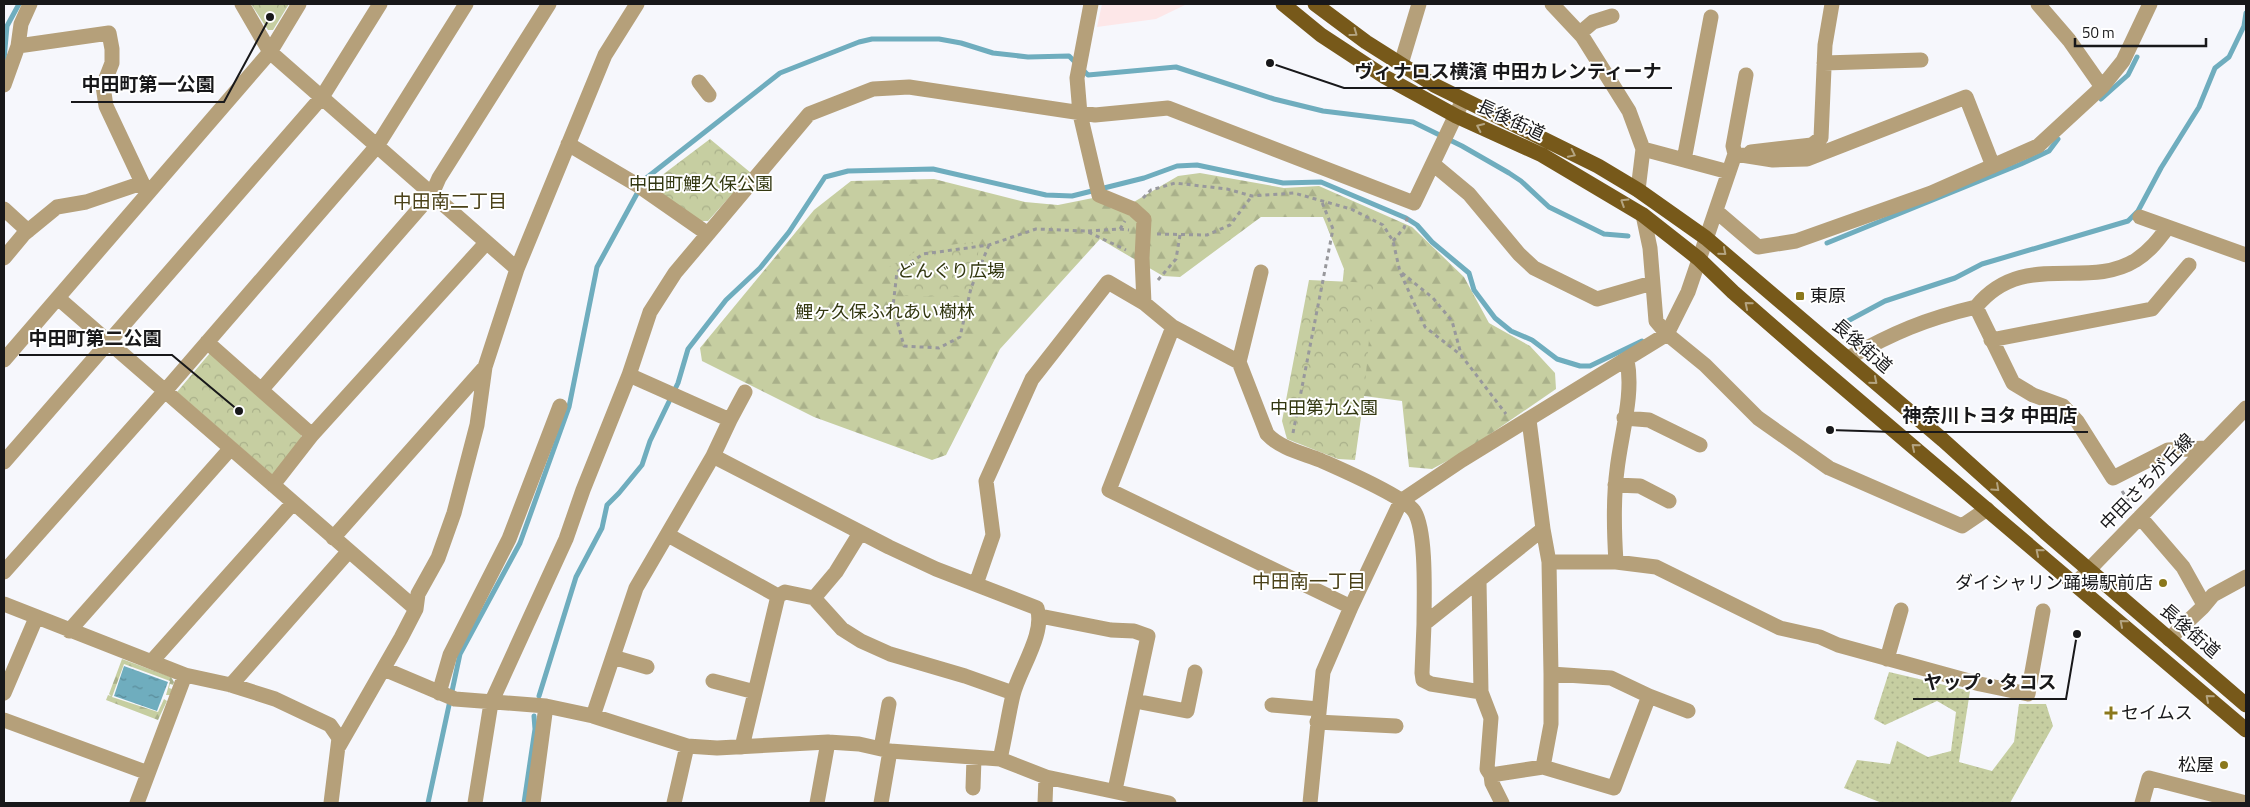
<svg xmlns="http://www.w3.org/2000/svg" width="2250" height="807" font-family="'Titillium Web','Noto Sans JP',sans-serif">
<style>
.commercial{fill:#fde7e8}
.grass{fill:url(#grass-dots)}
.forest{fill:url(#forest-firs)}
.park{fill:url(#park-crowns)}
.water{fill:url(#water-ripples)}
.lines{fill:none;stroke-linecap:round;stroke-linejoin:round}
.stream{stroke:#6fadbe;stroke-width:5}
.path{stroke:#98989c;stroke-width:3;stroke-dasharray:4 4;stroke-linecap:butt}
.minor{stroke:#b5a07a;stroke-width:15}
.major{stroke:#77591a;stroke-width:15}
.oneway{stroke:#b4a481}
.poi-dot{fill:#8b781c;stroke:#fff;stroke-width:2}
.labels{text-anchor:middle;stroke-width:4;stroke-linejoin:round;paint-order:stroke}
.street-label{font-size:18px;fill:#18181a;stroke:#fff}
.park-label{font-size:18px;fill:#323710;stroke:#fff}
.poi-label{font-size:18px;fill:#18181a;stroke:#fff;text-anchor:start}
.neighbourhood-label{font-size:19px;fill:#4a4118;stroke:#fff}
.leader{fill:none;stroke:#18181a;stroke-width:2}
.callout-dot{fill:#18181a;stroke:#fff;stroke-width:2}
.callout-label{font-size:19px;text-anchor:middle;font-weight:bold;fill:#18181a;stroke:#fff;stroke-width:4;stroke-linejoin:round;paint-order:stroke}
</style>
<defs>
<pattern id="grass-dots" width="8" height="8" patternUnits="userSpaceOnUse" patternTransform="scale(1.25)"><rect width="8" height="8" fill="#c6cea1"/><path d="M2 2h.1M6 6h.1" fill="none" stroke="#a9b08a" stroke-width="1.8" stroke-linecap="round"/></pattern>
<pattern id="forest-firs" width="22" height="20" patternUnits="userSpaceOnUse" patternTransform="scale(1.25)"><rect width="22" height="20" fill="#c6cea1"/><path d="M5 1l3.5 6h-7zM16 11l3.5 6h-7z" fill="#a9b08a"/></pattern>
<pattern id="park-crowns" width="20" height="18" patternUnits="userSpaceOnUse" patternTransform="scale(1.25)"><rect width="20" height="18" fill="#c6cea1"/><path d="M2 6a3 3 0 1 1 6 0M12 15a3 3 0 1 1 6 0" fill="none" stroke="#a9b08a"/></pattern>
<pattern id="water-ripples" width="26" height="14" patternUnits="userSpaceOnUse" patternTransform="scale(1.25)"><rect width="26" height="14" fill="#6fadbe"/><path d="M2 4q2-2 4 0t4 0M15 11q2-2 4 0t4 0" fill="none" stroke="#5a8c9a"/></pattern>
</defs>
<rect width="100%" height="100%" fill="#f6f7fc"/>
<!-- commercial -->
<path class="commercial" d="M1102 4H1187L1156 19 1097 27Z"/>
<!-- grass -->
<path class="grass" d="M1889 672 1970 691 1959 762 1992 771 2014 742 2019 704H2046L2053 726 2010 803H1882L1844 788 1857 760 1890 764 1897 741 1928 757 1951 751 1956 712 1937 701 1885 725 1874 719Z"/>
<!-- forest -->
<path class="forest" d="M1200 173 1284 188 1319 186 1412 227 1464 277 1489 323 1530 346 1555 373 1556 389 1464 452 1432 469 1409 467 1402 401 1364 396 1338 325 1344 269 1323 217H1261L1180 277 1163 276 1100 239 1000 349 946 455 932 460 814 417 702 361 700 348 814 210 851 181 934 179 1025 202 1058 205 1098 197 1127 206 1178 176Z
M122 659 171 677 174 682 173 685 170 684 169 688 172 689 170 695H166L170 681 124 664 112 697 158 712 164 699 167 701 158 720 106 700 108 695 111 696 109 694Z"/>
<!-- park -->
<path class="park" d="M251 4H289L273 30H268Z
M710 139 751 173 708 221H700L649 185Z
M979 241 975 297 904 296 887 268 920 249Z
M1309 280 1374 283 1364 396 1355 460 1338 459 1287 439 1282 421Z
M210 353 300 430 303 445 275 477 177 392Z"/>
<!-- water -->
<path class="water" d="M124 666 168 682 157 711 114 696Z"/>
<g class="lines">
<!-- stream -->
<path class="stream" d="M4 60 7 26 19 4
M2101 99 2128 75 2137 57
M1827 243 2021 164 2049 151 2058 139
M1844 323 1885 301 1955 278 1982 264 2128 221 2138 211 2161 168 2199 107 2215 68 2229 57 2244 26 2246 13
M539 696 576 577 602 528 607 505 619 493 642 465 650 441 678 383 688 349 726 300 760 268 789 232 825 177 848 171 933 169 1046 195 1072 196 1144 178 1177 166 1197 165 1283 183 1321 182 1406 218 1417 225 1432 242 1469 273 1474 290 1495 318 1511 331 1532 340 1557 359 1580 366H1590L1642 341
M428 803 460 654 520 543 569 407 597 267 645 179 780 73 859 42 872 39H939L961 43 993 53 1028 57 1069 56 1088 75 1176 67 1274 99 1323 111 1413 122 1462 146 1509 173 1521 181 1549 207 1604 234 1628 236
M524 803 535 729 534 716"/>
<!-- path -->
<path class="path" d="M1143 198 1151 190 1175 183 1227 189 1252 196 1294 193 1351 209 1383 225 1393 241 1400 272 1425 327 1461 355 1506 414
M1120 229 1125 221
M1088 231 1120 229 1129 230
M1157 234 1207 235 1230 225 1252 196
M1393 241 1404 228 1408 216
M989 245 971 288 960 337 939 348 904 346 893 306 897 272 923 254 989 245 1036 229 1086 231 1126 250
M1402 273 1433 298 1452 321 1461 354
M1158 280 1176 259 1180 235
M1293 433 1333 229 1321 200
M2122 491 2131 504"/>
<!-- minor -->
<path class="minor" d="M242 4 270 52 517 269
M1091 4 1077 78 1080 114 1099 195 1133 209 1144 219 1142 258 1144 303 1173 327 1239 362 1267 434C1280 448 1302 453 1320 460 1340 469 1403 496 1414 511 1427 531 1424 599 1424 624L1543 529 1529 420
M1552 4 1582 36 1629 111 1643 149 1638 190
M2038 4 2069 40 2102 87
M1580 33 1593 22 1612 16
M18 46 109 33 112 49V63L103 86 106 106 147 193
M1824 63 1921 60
M1401 64 1419 4
M699 82 709 95
M4 85 18 46 21 24 30 4
M568 144 639 186 708 234
M1643 149 1729 172
M1751 152 1812 145 1821 138 1825 45 1832 4
M1735 154 1773 160 1807 159 1966 97 1993 166
M1684 160 1711 17
M1433 164 1469 194 1519 254 1534 268 1597 299 1652 283
M4 209 28 231
M1716 211 1758 247 1796 241 1931 193 2038 146 2102 87 2123 61 2150 4
M1643 215 1650 248 1656 321 1667 334 1705 365 1758 418 1829 468 1962 526 1987 509
M2140 217 2246 255
M4 258 24 234 57 207 86 202 142 183
M58 298 416 609
M1976 307C2023 249 2087 291 2136 260 2150 251 2159 239 2168 227
M1173 327 1109 490 1351 607
M1991 340 2152 309 2189 265
M207 342 312 435
M1848 358C1893 333 1925 319 1976 307L2013 383 2033 395 2063 406 2077 421 2113 478 2168 450 2206 448
M4 360 270 52 299 4
M1239 362 1261 272
M629 375 730 420 713 456
M262 389 432 194 439 178 549 4
M1624 418 1649 420 1700 445
M730 420 745 392
M4 462 322 97 380 4
M273 485 312 435 486 243
M1615 485 1640 486 1669 501
M2140 517 2183 567 2202 601 2203 607
M668 535 778 596 785 592 814 598 836 572 860 533
M333 538 485 367
M1549 562H1616L1656 567 1780 628 1820 637 1838 645 1980 684 2028 694 2043 611
M1616 562C1614 531 1613 500 1617 470 1621 434 1634 395 1627 360
M4 572 165 391 377 146 466 4
M1479 581 1481 692
M2076 583 2246 408
M976 584 993 535 986 481 1032 379 1108 282 1144 303
M814 598 842 629 861 641 890 654 965 676 1013 693
M4 604 185 675 231 685 275 699 330 725 339 738 331 803
M1040 616 1111 630 1134 631 1148 636 1115 790
M1424 624 1422 673 1423 680 1431 684 1481 692 1491 718 1487 769 1491 775 1543 767 1614 788 1649 696 1611 678 1551 674 1549 562 1543 529
M69 631 231 448
M2169 639 2203 607 2213 595 2246 577
M613 657 647 667
M1887 659 1901 610
M152 661 293 503
M384 669 455 699 546 706 593 716 687 746 717 748 828 742 859 744 890 751 1000 759 1046 777 1169 803
M713 681 755 692
M231 685 348 552
M4 693 36 618
M439 693 450 655 509 539 560 406
M1649 696 1688 711
M1135 701 1187 711 1195 672
M1272 705 1319 709
M593 716 636 588 713 456 889 547 936 569 1037 608C1046 633 1019 670 1013 695 1008 716 1005 738 1000 759
M4 720 148 773
M1317 722 1396 726
M339 746 401 638 416 609 418 594 438 558 454 513 477 425 485 367 517 269 605 55 637 4
M742 747 778 596
M881 748 889 704
M1543 767 1551 724V674
M1491 775 1492 783 1502 803
M973 788 974 758
M137 803 185 675
M475 803 491 703 566 539 583 490 629 375 650 312 675 273 809 114 873 89 909 87 1095 115 1168 108 1414 203 1463 100
M533 803 546 706
M674 803 687 746
M817 803 828 742
M881 803 890 751
M1045 803 1046 777
M1310 803 1323 672 1351 607 1401 501 1462 460 1667 334 1688 292 1735 154 1733 146 1746 75
M2142 803 2149 778 2246 803"/>
<!-- major -->
<path class="major" d="M1283 4 1321 35 1385 77 1456 116 1542 155 1643 215 1699 259 1733 292 1811 360 2246 730
M1315 4 1366 42 1434 85 1598 166 1638 190 1706 238 1943 440 2045 532 2246 705"/>
</g>
<!-- one-way arrows -->
<defs><path id="oneway-chevron" d="M-2-3.5L2.5 0L-2 3.5" fill="none" stroke-width="1.6" stroke-linecap="round" stroke-linejoin="round" transform="scale(1.25)"/></defs>
<g class="oneway">
<use href="#oneway-chevron" transform="translate(1354 33) rotate(36)"/>
<use href="#oneway-chevron" transform="translate(1480 127) rotate(-155)"/>
<use href="#oneway-chevron" transform="translate(1572 154) rotate(26)"/>
<use href="#oneway-chevron" transform="translate(1624 202) rotate(-148)"/>
<use href="#oneway-chevron" transform="translate(1723 252) rotate(40)"/>
<use href="#oneway-chevron" transform="translate(1748 305) rotate(-140)"/>
<use href="#oneway-chevron" transform="translate(1874 381) rotate(40)"/>
<use href="#oneway-chevron" transform="translate(1915 447) rotate(-140)"/>
<use href="#oneway-chevron" transform="translate(1996 488) rotate(42)"/>
<use href="#oneway-chevron" transform="translate(2039 552) rotate(-140)"/>
<use href="#oneway-chevron" transform="translate(2123 623) rotate(-139)"/>
<use href="#oneway-chevron" transform="translate(2209 698) rotate(-139)"/>
</g>
<!-- markers -->
<g class="poi-dot">
<rect x="1795" y="291" width="10" height="10" rx="2.5"/>
<circle cx="2163" cy="583" r="5"/>
<path d="M2108.5 705.5h5v5h5v5h-5v5h-5v-5h-5v-5h5z"/>
<circle cx="2224" cy="765" r="5"/>
</g>
<g class="labels">
<!-- street labels -->
<g class="street-label">
<text transform="translate(1511 120) rotate(25)" y="6">長後街道</text>
<text transform="translate(1862 346) rotate(41)" y="6">長後街道</text>
<text transform="translate(2147 482) rotate(-46)" y="6">中田さちが丘線</text>
<text transform="translate(2190 631) rotate(41)" y="6">長後街道</text>
</g>
<!-- park labels -->
<g class="park-label">
<text x="701" y="190">中田町鯉久保公園</text>
<text x="951" y="277">どんぐり広場</text>
<text x="885" y="318">鯉ヶ久保ふれあい樹林</text>
<text x="1324" y="414">中田第九公園</text>
</g>
<!-- poi labels -->
<g class="poi-label">
<text x="1810" y="302">東原</text>
<text x="2153" y="589" text-anchor="end">ダイシャリン踊場駅前店</text>
<text x="2121" y="719">セイムス</text>
<text x="2214" y="771" text-anchor="end">松屋</text>
</g>
<!-- neighbourhood labels -->
<g class="neighbourhood-label">
<text x="450" y="208">中田南二丁目</text>
<text x="1309" y="588">中田南一丁目</text>
</g>
</g>
<!-- callouts -->
<path class="leader" d="M1270 63L1344 88H1672M270 17L224 102H71M239 411L172 355H19M1830 430L1893 432H2088M2077 634L2066 699H1913"/>
<g class="callout-dot">
<circle cx="1270" cy="63" r="5"/>
<circle cx="270" cy="17" r="5"/>
<circle cx="239" cy="411" r="5"/>
<circle cx="1830" cy="430" r="5"/>
<circle cx="2077" cy="634" r="5"/>
</g>
<g class="callout-label">
<text x="1508" y="78">ヴィナロス横濱 中田カレンティーナ</text>
<text x="148" y="91">中田町第一公園</text>
<text x="95" y="345">中田町第二公園</text>
<text x="1990" y="422">神奈川トヨタ 中田店</text>
<text x="1990" y="689">ヤップ・タコス</text>
</g>
<!-- border -->
<rect width="2250" height="807" fill="none" stroke="#18181a" stroke-width="10"/>
<!-- scale -->
<path d="M2075 38v8h131v-8" fill="none" stroke="#18181a" stroke-width="2.5"/>
<text x="2082" y="38" font-size="15" fill="#18181a" stroke="#ffffff" stroke-width="4" paint-order="stroke">50 m</text>
</svg>
